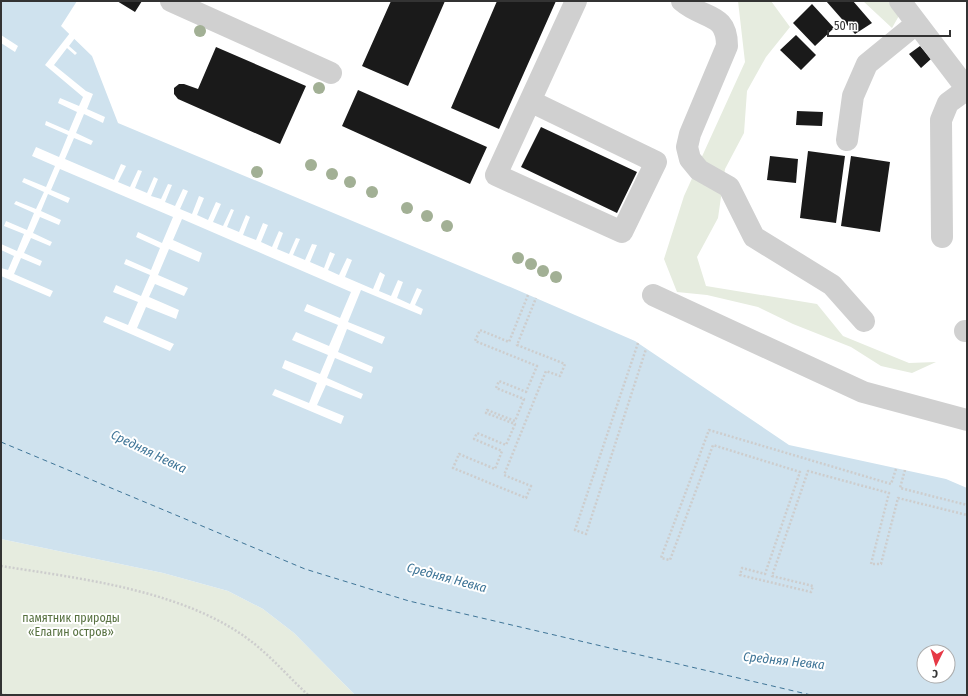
<svg xmlns="http://www.w3.org/2000/svg" width="968" height="696" font-family="'Fira Sans Condensed',sans-serif">
<style>
.green{fill:#e6ecdf}
.water{fill:#cfe2ee;fill-rule:evenodd}
.pier{fill:#fff}
.lines{fill:none;stroke-linecap:round;stroke-linejoin:round}
.ferry{stroke:#3f7597;stroke-width:1;stroke-dasharray:5 4;stroke-linecap:butt}
.building{fill:#1a1a1a}
.path{stroke:#cdcdcd;stroke-width:2.5;stroke-dasharray:2 2;stroke-linecap:butt}
.minor{stroke:#d0d0d0;stroke-width:22}
.tree{fill:#a2b095}
.labels{text-anchor:middle;stroke-width:4;stroke-linejoin:round;paint-order:stroke}
.park-label{font-size:12px;fill:#56703f;stroke:#fff}
.water-label{font-size:13px;font-style:italic;fill:#3f7597;stroke:#fff}
</style>
<rect width="100%" height="100%" fill="#fff"/>
<!-- green -->
<path class="green" d="M738 1H771L790 27 766 57 747 91 744 133 725 169 718 218 697 257 706 286 817 304 843 336 909 363 936 362 912 373 881 366 851 347 793 324 758 307 707 295 677 292 664 259 684 196 745 62Z
M863 1H889L900 14 892 28Z
M1 539 163 573 228 591 263 609 294 633 355 695H1Z"/>
<!-- water -->
<path class="water" d="M1 1H77L61 26 92 56 118 123 515 289 635 341 789 445 946 479 967 488V695H355L294 633 263 609 228 591 163 573 1 539ZM924 652H948V676H924Z"/>
<!-- pier -->
<path class="pier" d="M70 33 75 38 69 46 77 53 75 55 67 48 54 65 86 91 93 94 87 109 105 117 103 123 84 114 76 133 93 141 91 145 74 138 65 159 114 180 121 164 126 166 118 182 130 187 138 170 142 171 135 188 147 193 154 177 158 179 151 196 161 199 168 184 172 185 165 202 175 206 183 189 188 191 180 209 192 214 199 196 204 198 197 215 208 220 216 202 221 204 213 222 223 226 231 209 234 210 227 227 239 232 246 215 250 217 243 235 256 240 263 223 268 225 261 242 272 247 279 231 283 233 277 249 289 254 296 238 300 239 293 255 305 260 312 244 317 245 310 262 324 268 330 252 335 254 328 270 339 275 347 258 352 260 345 277 373 289 380 272 385 275 379 291 391 296 398 280 403 282 397 298 410 304 417 288 422 290 415 305 423 309 421 315 361 290 348 322 385 337 382 344 347 329 338 352 373 367 371 373 335 358 327 378 363 394 361 399 326 385 317 405 344 416 341 424 272 395 275 389 309 403 317 383 282 368 285 360 320 374 328 355 292 340 296 332 329 346 338 325 304 311 307 304 340 318 351 292 182 219 173 240 202 253 199 262 169 249 158 275 188 288 184 296 155 284 149 297 179 310 176 319 146 307 137 328 174 344 170 351 103 322 106 316 128 325 138 302 113 292 116 285 141 296 150 275 124 264 126 259 151 270 160 248 136 237 138 232 162 243 173 217 60 169 51 190 70 198 68 203 48 194 41 211 61 220 59 225 40 217 33 233 52 242 50 246 31 238 24 253 42 261 40 266 21 258 14 274 53 291 50 297 1 276V268L8 270 14 256 1 250V244L17 251 24 234 4 226 6 221 27 230 34 213 14 204 16 201 36 209 44 192 22 182 24 178 46 187 55 166 32 156 36 147 59 157 68 135 45 125 46 121 69 131 77 112 58 103 60 98 79 106 83 97 45 65Z
M1 35 18 46 15 52 1 43Z"/>
<g class="lines">
<!-- ferry -->
<path class="ferry" d="M1 442 305 569 409 601 811 695"/>
</g>
<!-- building -->
<path class="building" d="M117 1H142L135 12Z
M391 1H445L408 86 362 66Z
M497 1H556L499 129 451 108Z
M826 1H853L872 23 855 34Z
M812 4 834 28 815 46 793 23Z
M796 35 816 55 801 70 780 50Z
M920 46 931 59 921 68 909 54Z
M216 47 306 86 280 144 178 99 174 94V88L179 84H184L198 89Z
M358 90 487 147 470 184 342 126Z
M797 111 823 112 822 126 796 125Z
M541 127 637 172 617 213 521 167Z
M808 151 845 156 836 223 800 218Z
M770 156 798 159 796 183 767 180Z
M851 156 890 162 880 232 841 226Z"/>
<g class="lines">
<!-- path -->
<path class="path" d="M528 295 509 342 480 330 475 341 537 366 526 392 499 381 496 388 524 399 515 421 487 410 486 413 515 424 506 445 477 433 474 439 502 451 495 469 459 454 453 468 526 498 531 486 504 475 546 371 560 376 565 364 517 345 536 298
M638 343 575 530 586 534 646 349
M896 469 891 484 709 430 661 558 670 560 713 445 800 472 765 574 742 568 740 575 811 592 813 586 772 576 808 471 889 493 871 564H881L898 498 967 515
M905 470 900 488 967 505
M1 566C83 579 191 591 257 646 275 661 291 679 308 695
M1 694 6 695"/>
<!-- minor -->
<path class="minor" d="M171 1 331 73
M682 1C704 20 727 12 727 46L690 134 687 147 690 159 699 170 729 187 754 237 832 285 864 321
M900 1 967 89
M530 101 656 162 622 232 496 175 576 1
M847 140 853 96 867 64 916 24
M942 237 941 120 948 103 967 89
M653 295 863 392 967 420
M965 331H967"/>
</g>
<!-- trees -->
<g class="tree">
<circle cx="200" cy="31" r="6"/>
<circle cx="319" cy="88" r="6"/>
<circle cx="311" cy="165" r="6"/>
<circle cx="257" cy="172" r="6"/>
<circle cx="332" cy="174" r="6"/>
<circle cx="350" cy="182" r="6"/>
<circle cx="372" cy="192" r="6"/>
<circle cx="407" cy="208" r="6"/>
<circle cx="427" cy="216" r="6"/>
<circle cx="447" cy="226" r="6"/>
<circle cx="518" cy="258" r="6"/>
<circle cx="531" cy="264" r="6"/>
<circle cx="543" cy="271" r="6"/>
<circle cx="556" cy="277" r="6"/>
</g>
<g class="labels">
<!-- park labels -->
<g class="park-label">
<text x="71" y="622">памятник природы<tspan x="71" dy="14">«Елагин остров»</tspan></text>
</g>
<!-- water labels -->
<g class="water-label">
<text transform="translate(149 451) rotate(26)" y="5">Средняя Невка</text>
<text transform="translate(447 577) rotate(15)" y="5">Средняя Невка</text>
<text transform="translate(784 660) rotate(6)" y="5">Средняя Невка</text>
</g>
</g>
<!-- border -->
<rect width="968" height="696" fill="none" stroke="#333333" stroke-width="4"/>
<!-- north arrow -->
<g transform="translate(936 664) rotate(185)"><circle r="19" fill="#ffffff" stroke="#adadad"/>
<path d="M0-3L7 15L0 10L-7 15Z" fill="#e63946"/>
<text y="-6" font-size="11" font-weight="bold" text-anchor="middle" fill="#333333">С</text>
</g>
<!-- scale -->
<path d="M828 30v6h122v-6" fill="none" stroke="#333333" stroke-width="2"/>
<text x="834" y="30" font-size="12" fill="#333333" stroke="#ffffff" stroke-width="3" paint-order="stroke">50 m</text>
</svg>
